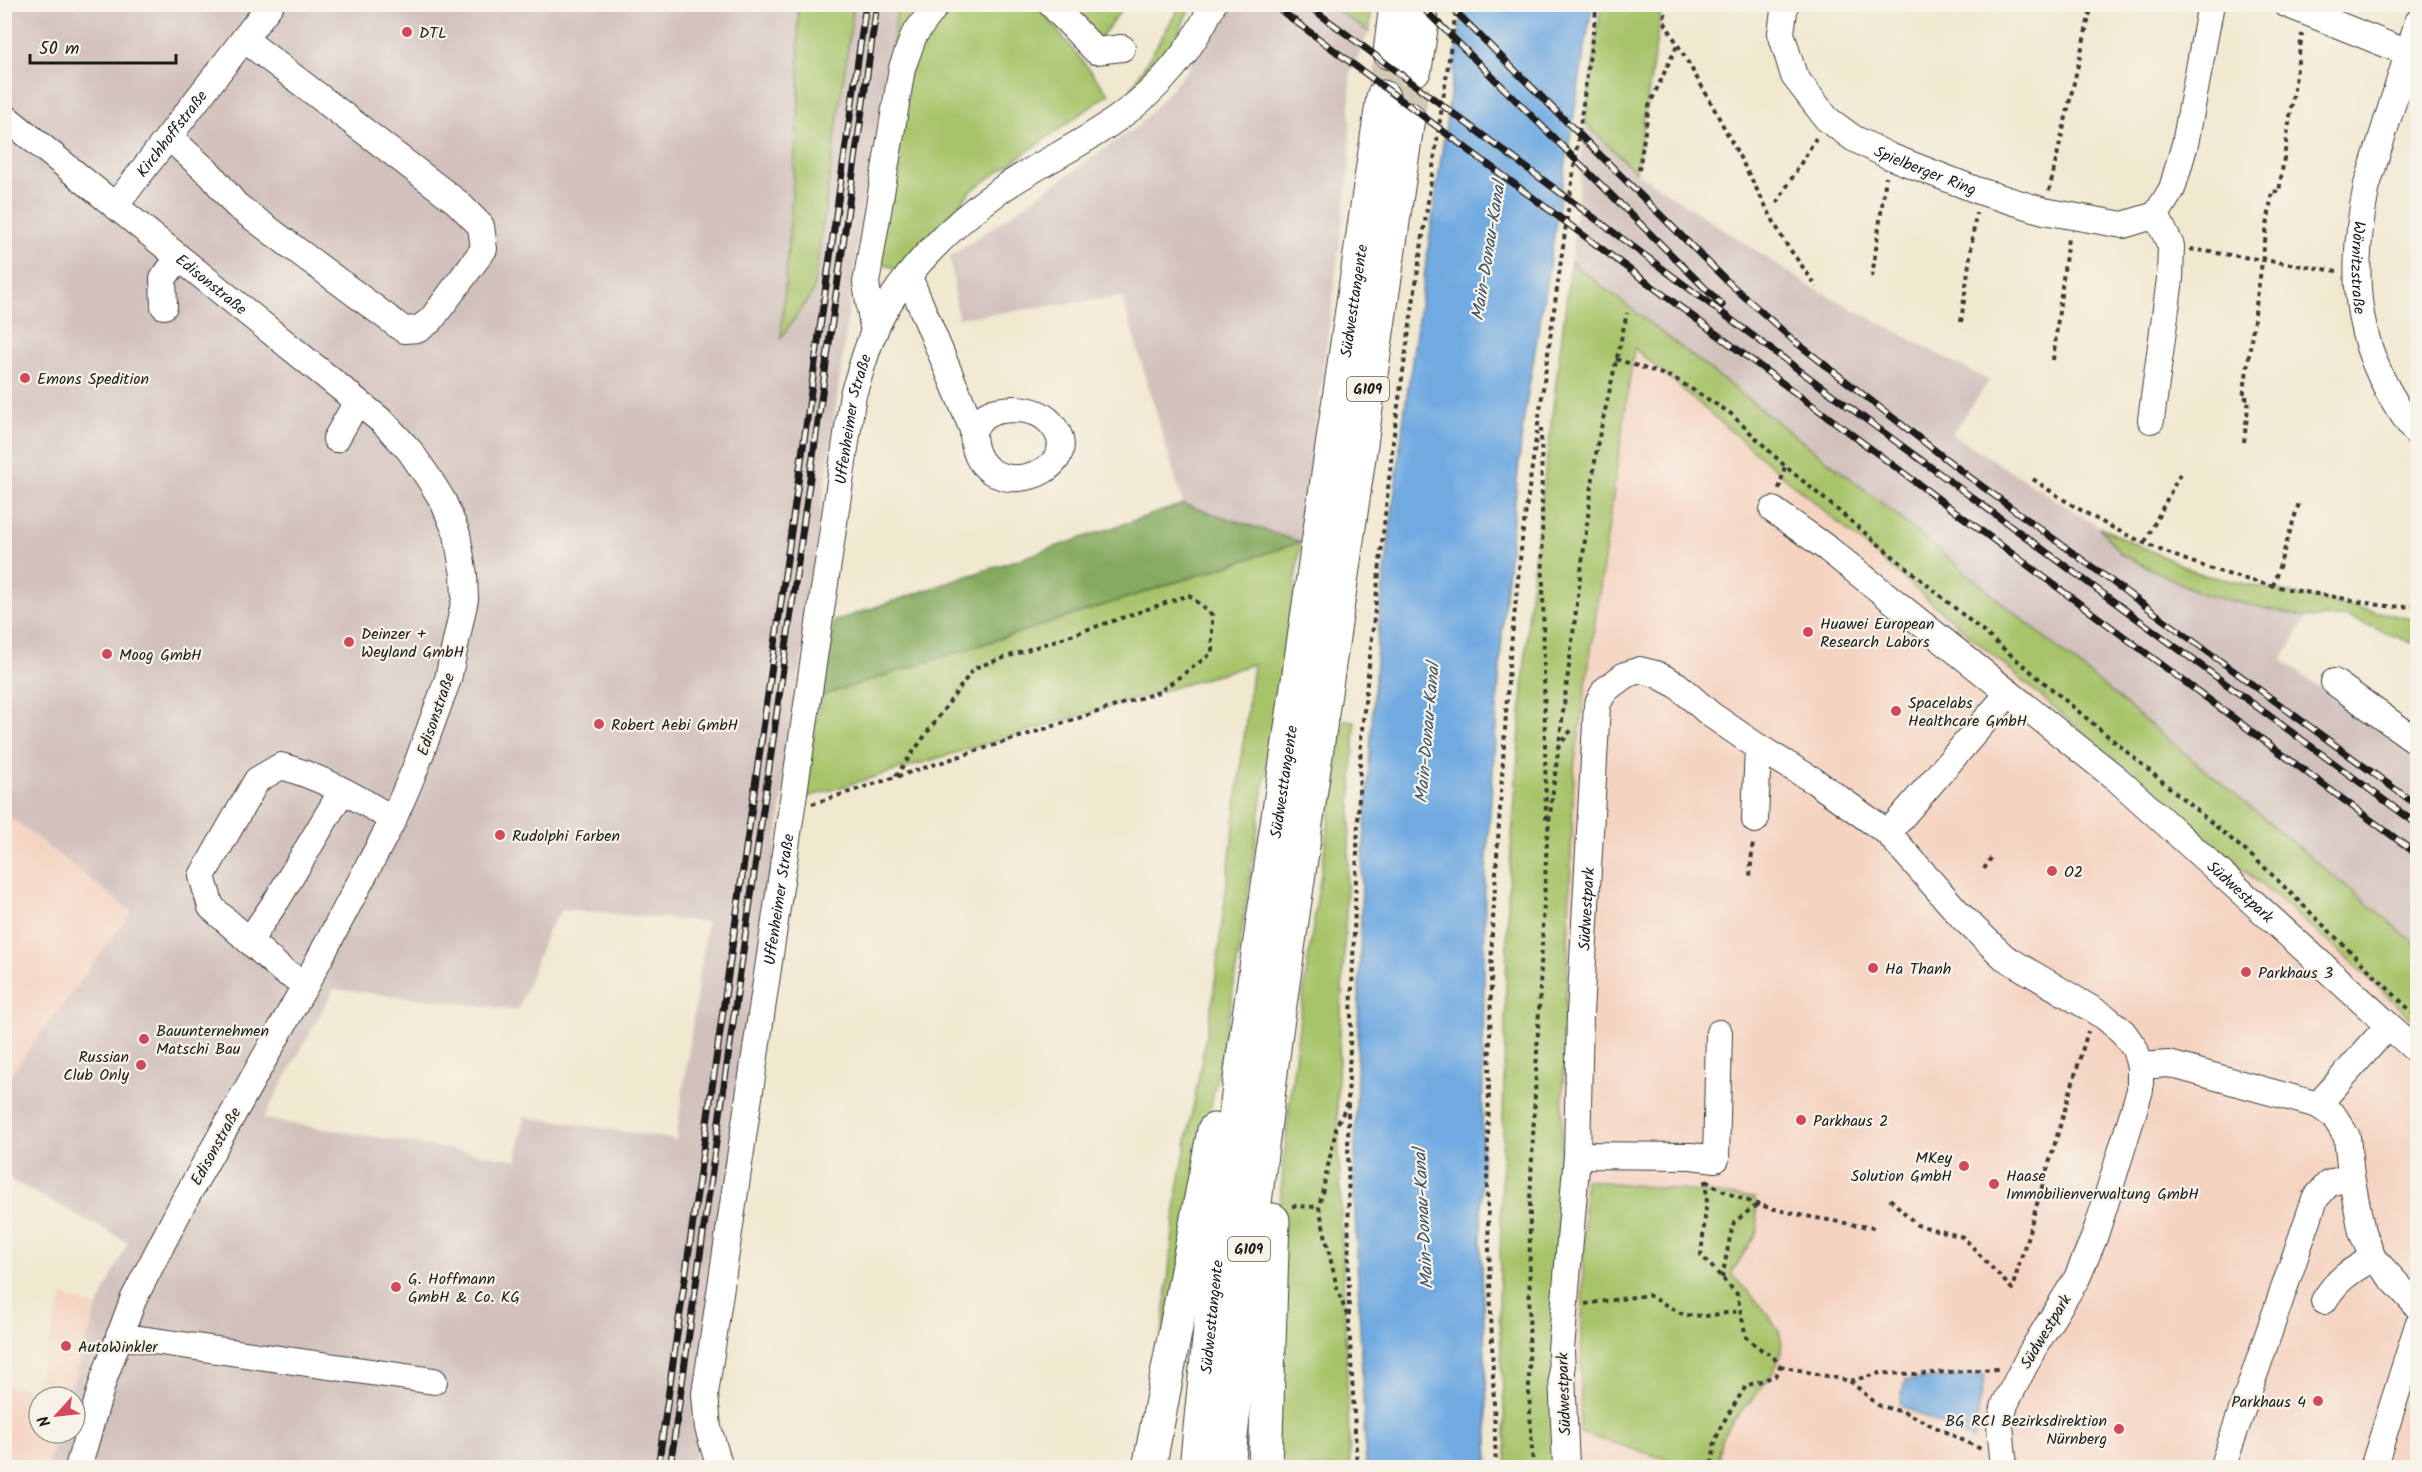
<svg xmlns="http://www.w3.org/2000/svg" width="2422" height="1472" font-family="Kalam,sans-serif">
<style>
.built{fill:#f5d3c1}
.industrial{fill:#d1c0bc;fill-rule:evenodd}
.green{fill:#a7c46b;stroke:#627044;stroke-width:1.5}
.forest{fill:#85aa5f;stroke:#50633e;stroke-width:1.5}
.water{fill:#71aae1;stroke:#46637e;stroke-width:1.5}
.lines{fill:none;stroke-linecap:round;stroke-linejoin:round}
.highway-tunnel{stroke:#d1c9b5;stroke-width:33;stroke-dasharray:33 16;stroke-linecap:butt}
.minor-casing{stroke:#3c3b37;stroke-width:28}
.highway-casing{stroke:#3c3b37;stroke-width:35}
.path{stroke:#3c3b37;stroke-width:4;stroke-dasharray:4.5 4.5;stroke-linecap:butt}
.minor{stroke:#fff;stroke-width:26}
.highway{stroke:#fff;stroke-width:33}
.rail-casing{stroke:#1c1c1c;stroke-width:7}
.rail{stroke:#f7f3e8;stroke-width:4.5;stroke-dasharray:14;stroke-linecap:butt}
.poi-dot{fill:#d1495b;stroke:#f7f3e8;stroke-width:2}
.labels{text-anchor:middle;stroke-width:4.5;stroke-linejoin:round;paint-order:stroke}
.shield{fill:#f7f3e8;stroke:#5e5c59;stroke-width:1.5}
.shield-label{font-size:15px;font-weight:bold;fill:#1c1c1c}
.poi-label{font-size:16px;fill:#1c1c1c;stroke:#f7f3e8;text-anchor:start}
.street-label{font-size:16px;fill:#1c1c1c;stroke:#f7f3e8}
.water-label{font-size:18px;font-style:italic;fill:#3e556b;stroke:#f7f3e8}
</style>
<rect width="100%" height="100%" fill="#f7f3e8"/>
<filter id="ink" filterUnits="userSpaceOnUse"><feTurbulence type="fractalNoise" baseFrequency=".0167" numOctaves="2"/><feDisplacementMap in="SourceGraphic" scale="12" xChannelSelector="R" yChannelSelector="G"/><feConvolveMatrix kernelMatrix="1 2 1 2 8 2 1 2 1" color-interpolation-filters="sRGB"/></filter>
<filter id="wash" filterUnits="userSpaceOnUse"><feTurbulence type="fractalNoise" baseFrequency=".008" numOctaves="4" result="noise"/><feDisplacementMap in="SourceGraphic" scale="24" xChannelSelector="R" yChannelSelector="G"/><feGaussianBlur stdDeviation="1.35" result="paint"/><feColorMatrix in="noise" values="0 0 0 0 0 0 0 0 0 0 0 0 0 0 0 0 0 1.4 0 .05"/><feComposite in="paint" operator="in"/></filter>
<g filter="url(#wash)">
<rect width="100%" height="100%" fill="#f1e8d0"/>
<!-- built -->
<path class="built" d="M1634 348 2354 964 2417 1024V1467L1555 1468 1553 1377 1574 769Z
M4 813 132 912 5 1083H4Z
M63 1295 97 1308 68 1397H39V1433H56L47 1467 5 1468V1385L34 1389Z"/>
<!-- industrial -->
<path class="industrial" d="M5 5H798L799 101 781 336 813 292 854 5H898L861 220 715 1299 694 1467H47L56 1433H75V1397H68L97 1308 128 1242 5 1177 4 1083 132 912 5 813ZM563 909 707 922 676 1140 524 1116 517 1160 263 1119 334 989 518 1010 548 930Z
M1224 5H1329L1369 32 1350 74V164L1301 542 1183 504 1122 297 958 318 950 257 1139 125 1187 71Z
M1585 123 1636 172 1808 285 1989 381 1952 434 2099 527 2203 575 2307 618 2282 660 2417 759V945L1878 500 1571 262Z"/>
<!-- green -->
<path class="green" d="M798 5H854L813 292 781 338 799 101Z
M898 5H928L892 44Z
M944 5H1037L1109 94 971 191 898 270 877 260 910 61Z
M1057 5H1125L1095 45Z
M1178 5H1191L1174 42 1125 99 1179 8Z
M1329 5H1372L1369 32Z
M1601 5H1662L1636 172 1585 123Z
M1571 262 1878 500 2417 945V1024L2354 964 1634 348 1574 769 1553 1377 1555 1467 1507 1468 1499 1310 1508 892 1530 595Z
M2099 527 2203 575 2417 620V645L2347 617 2307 618 2202 594 2121 554Z
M1301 542 1229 1016 1159 1365 1177 1194 1213 999 1253 664 801 799 821 696Z
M1344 720 1355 721 1337 1098 1350 1467 1275 1468C1276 1376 1274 1283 1281 1191 1294 1034 1321 877 1344 720Z
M1585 1180 1755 1198 1758 1230 1731 1274C1745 1289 1773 1315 1780 1335 1791 1371 1738 1407 1723 1436 1718 1445 1719 1457 1719 1467H1693L1580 1433Z"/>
<!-- forest -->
<path class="forest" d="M1183 504 1301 542 821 696 834 621Z"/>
<!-- water -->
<path class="water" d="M1463 5H1592L1523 423 1504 606 1485 887 1481 1241 1489 1467H1366L1354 1189 1362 875 1378 631 1403 423Z
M1985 1375 1973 1440 1900 1405 1905 1380Z"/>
</g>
<g filter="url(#ink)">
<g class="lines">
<!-- highway-tunnel -->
<path class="highway-tunnel" d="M1383 97 1390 53
M1408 118 1415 69"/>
<defs>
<g id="minor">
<path d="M1051 4 1096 51 1122 48"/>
<path id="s1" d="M1785 4 1781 33 1794 76 1827 119 1853 138 1889 156 1979 191 2044 211 2123 225 2156 215 2172 189 2185 144 2211 4"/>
<path d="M2286 4 2418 57"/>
<path id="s2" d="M2418 22 2367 185C2347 281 2355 357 2418 435"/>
<path id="s3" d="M4 116 384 423 410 451 428 477 443 501 457 534 464 575 465 599 448 679 415 769 393 820 306 984 183 1203 133 1300 104 1378 78 1468"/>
<path d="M169 137 211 175 236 205 404 330 419 329 431 320 484 249 481 226 457 202 244 39"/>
<path id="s4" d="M115 206 271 4"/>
<path d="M909 277 973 430C972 512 1090 474 1054 427 1045 414 1030 409 1014 409 994 410 984 412 973 430"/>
<path d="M164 306 163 279 178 258"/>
<path d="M874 333 866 283 902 68 914 35 937 4"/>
<path d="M2151 420 2170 279 2171 246 2156 215"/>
<path d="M336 439 357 402"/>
<path id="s5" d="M1773 510 1828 549 2117 779 2418 1052"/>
<path d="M2334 682 2418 742"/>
<path d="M1755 820 1758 747"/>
<path d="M1888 833 2009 693"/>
<path d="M249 941 277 900 342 791"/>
<path d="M306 984 283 971 211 907 202 876 257 780 281 766C321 777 358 797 393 820"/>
<path d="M2140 1066 2169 1064 2318 1105 2334 1116 2347 1137 2351 1176 2362 1232 2373 1258 2418 1307"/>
<path d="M2318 1105 2388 1026"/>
<path d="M1577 1155 1691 1156 1716 1159 1719 1033"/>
<path d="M2324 1301C2338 1278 2351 1271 2373 1258"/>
<path d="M119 1336 434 1381"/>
<path id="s6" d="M720 1468 708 1428 705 1394 853 394C860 374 865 353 873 334 896 278 953 223 1002 189 1039 164 1081 145 1118 118 1159 89 1192 50 1213 4"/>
<path id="s7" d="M1566 1468 1561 1350 1577 1155 1580 1014 1597 705 1605 690 1625 675 1640 670 1656 674 1677 685 1710 714 1758 747 1813 780 1888 833 1962 917 2004 957 2105 1017 2123 1032 2135 1049 2140 1066V1090L2105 1204 2094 1238 2077 1278 2033 1349 2005 1404 2000 1425 2004 1468"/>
<path d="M2222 1468 2315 1199 2328 1184 2351 1176"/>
<path d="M2373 1468 2418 1325"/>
</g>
<g id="highway">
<path d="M1390 53 1396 4"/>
<path d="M1415 69 1422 22"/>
<path d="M1149 1468 1214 1130"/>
<path id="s8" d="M1196 1468 1218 1249 1242 1064 1383 97"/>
<path d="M1228 1468 1251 1235 1276 1032 1408 118"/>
<path d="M1265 1468 1273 1220"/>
</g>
</defs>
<!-- minor casing -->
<use href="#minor" class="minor-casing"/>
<!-- highway casing -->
<use href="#highway" class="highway-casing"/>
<!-- path -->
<path class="path" d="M1666 4 1664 21 1708 97 1784 241 1817 287
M1639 170 1649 106 1677 45
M2049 191 2092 4
M1777 203 1816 138
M2190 249 2337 271
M1872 277 1886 177
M1961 322 1976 213
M1616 359 1674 378 1730 413 1785 466 2261 864 2418 1018
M2053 360 2068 238
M1541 428 1546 822
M2244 442 2249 398H2243L2272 191 2279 192 2302 34
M2033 479C2104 530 2188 567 2274 586 2296 591 2319 594 2341 598 2362 602 2398 611 2418 604
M1779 489 1785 466
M2145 542 2182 470
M2273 586 2299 503
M1557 748 1573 728
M812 804 1159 692 1212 653V615L1189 595 974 668 895 777
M1984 869 1991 858
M1750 876 1753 841
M1348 1103 1337 1125 1319 1207 1337 1288 1348 1318
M1705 1180 1707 1199 1701 1255 1737 1294 1746 1337 1763 1351 1772 1355 1780 1366 1775 1376 1746 1386 1721 1426 1715 1442 1711 1468
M1706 1181C1752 1211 1820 1218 1874 1228
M1890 1199 1917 1225 1963 1237 2012 1289 2088 1031
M1292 1206 1319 1207
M1722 1278 1730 1237 1734 1222 1758 1204
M1585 1304 1648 1295 1684 1315 1706 1316 1740 1311
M1780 1366 1850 1381 1880 1373 1917 1374 1998 1369
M1850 1381 1878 1405 1906 1413 1981 1449
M1616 1466 1621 1468
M1357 1468 1349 1322 1348 1101 1361 739 1394 433 1457 4
M1496 1468 1487 1187 1492 935 1509 666 1523 531 1597 4
M1533 1468 1529 1392 1530 1201 1547 838 1597 446 1627 313"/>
<!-- minor -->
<use href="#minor" class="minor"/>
<!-- highway -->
<use href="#highway" class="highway"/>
<defs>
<path id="rail" d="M1272 4 2418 855
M1306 4 1834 396 2418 825
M1419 4 1722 305
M1448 4 1728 282 1793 340 1964 473 2418 806
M658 1468 866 4
M670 1468 877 4"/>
</defs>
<!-- rail casing -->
<use href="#rail" class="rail-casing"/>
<!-- rail -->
<use href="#rail" class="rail"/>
</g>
</g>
<!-- markers -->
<g class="poi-dot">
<circle cx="407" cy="32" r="6"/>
<circle cx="25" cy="378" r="6"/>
<circle cx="1808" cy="632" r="6"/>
<circle cx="349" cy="642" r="6"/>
<circle cx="107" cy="654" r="6"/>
<circle cx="1896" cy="711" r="6"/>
<circle cx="599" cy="724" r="6"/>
<circle cx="500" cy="835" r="6"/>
<circle cx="2052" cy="871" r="6"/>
<circle cx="1873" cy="968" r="6"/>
<circle cx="2246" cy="972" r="6"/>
<circle cx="144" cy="1039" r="6"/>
<circle cx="141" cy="1065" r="6"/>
<circle cx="1801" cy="1120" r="6"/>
<circle cx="1964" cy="1166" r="6"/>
<circle cx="1994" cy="1184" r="6"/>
<circle cx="396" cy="1287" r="6"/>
<circle cx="66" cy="1346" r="6"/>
<circle cx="2318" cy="1401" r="6"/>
<circle cx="2119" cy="1429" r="6"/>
</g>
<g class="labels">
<!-- shield labels -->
<g class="shield">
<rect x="1347" y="377" width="42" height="24" rx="4.5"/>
<rect x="1228" y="1237" width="42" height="24" rx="4.5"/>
</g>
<g class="shield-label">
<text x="1368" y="394">G109</text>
<text x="1249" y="1254">G109</text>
</g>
<!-- poi labels -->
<g class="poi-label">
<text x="419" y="38">DTL</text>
<text x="37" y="384">Emons Spedition</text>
<text x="1820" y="629">Huawei European<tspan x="1820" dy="18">Research Labors</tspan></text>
<text x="361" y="639">Deinzer +<tspan x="361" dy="18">Weyland GmbH</tspan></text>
<text x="119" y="660">Moog GmbH</text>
<text x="1908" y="708">Spacelabs<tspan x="1908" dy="18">Healthcare GmbH</tspan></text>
<text x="611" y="730">Robert Aebi GmbH</text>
<text x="512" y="841">Rudolphi Farben</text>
<text x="2064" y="877">O2</text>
<text x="1885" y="974">Ha Thanh</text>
<text x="2258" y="978">Parkhaus 3</text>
<text x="156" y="1036">Bauunternehmen<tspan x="156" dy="18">Matschi Bau</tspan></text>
<text x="129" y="1062" text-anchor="end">Russian<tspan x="129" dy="18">Club Only</tspan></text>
<text x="1813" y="1126">Parkhaus 2</text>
<text x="1952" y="1163" text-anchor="end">MKey<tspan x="1952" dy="18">Solution GmbH</tspan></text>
<text x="2006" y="1181">Haase<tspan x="2006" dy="18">Immobilienverwaltung GmbH</tspan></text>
<text x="408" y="1284">G. Hoffmann<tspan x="408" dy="18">GmbH &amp; Co. KG</tspan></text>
<text x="78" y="1352">AutoWinkler</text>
<text x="2306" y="1407" text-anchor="end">Parkhaus 4</text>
<text x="2107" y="1426" text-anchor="end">BG RCI Bezirksdirektion<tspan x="2107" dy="18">Nürnberg</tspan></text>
</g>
<!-- street labels -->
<g class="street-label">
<text dy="6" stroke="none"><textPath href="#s4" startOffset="92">Kirchhoffstraße</textPath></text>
<text dy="6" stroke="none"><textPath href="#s1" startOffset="240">Spielberger Ring</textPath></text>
<text dy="6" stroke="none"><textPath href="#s2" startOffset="254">Wörnitzstraße</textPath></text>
<text dy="6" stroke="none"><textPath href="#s3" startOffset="267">Edisonstraße</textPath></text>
<text dy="6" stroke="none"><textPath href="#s8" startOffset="1178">Südwesttangente</textPath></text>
<text dy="6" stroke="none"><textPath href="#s6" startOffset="1062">Uffenheimer Straße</textPath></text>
<text transform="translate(435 714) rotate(-71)" y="6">Edisonstraße</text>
<text dy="6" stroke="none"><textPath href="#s8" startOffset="692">Südwesttangente</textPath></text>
<text dy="6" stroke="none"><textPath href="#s5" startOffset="604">Südwestpark</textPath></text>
<text dy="6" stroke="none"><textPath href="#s6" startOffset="576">Uffenheimer Straße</textPath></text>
<text dy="6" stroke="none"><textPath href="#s7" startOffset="560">Südwestpark</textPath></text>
<text transform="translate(215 1146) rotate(-61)" y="6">Edisonstraße</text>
<text dy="6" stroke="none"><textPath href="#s8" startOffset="152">Südwesttangente</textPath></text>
<text transform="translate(2045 1331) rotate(-59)" y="6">Südwestpark</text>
<text transform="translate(1563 1394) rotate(-92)" y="6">Südwestpark</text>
</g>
<!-- water labels -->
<g class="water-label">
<text transform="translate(1488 251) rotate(-81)" y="6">Main-Donau-Kanal</text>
<text transform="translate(1427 733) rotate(-85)" y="6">Main-Donau-Kanal</text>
<text transform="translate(1423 1219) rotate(-93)" y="6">Main-Donau-Kanal</text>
</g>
</g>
<!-- margin -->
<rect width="2422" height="1472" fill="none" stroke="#f7f3e8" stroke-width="24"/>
<!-- north arrow -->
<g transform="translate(57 1415) rotate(243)"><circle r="28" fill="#f7f3e8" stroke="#9f9d96" stroke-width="1.5"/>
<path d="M0-4.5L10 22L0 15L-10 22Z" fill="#d1495b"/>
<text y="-9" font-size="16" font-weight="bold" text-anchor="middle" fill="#1c1c1c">N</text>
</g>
<!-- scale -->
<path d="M30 54v9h146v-9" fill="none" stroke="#1c1c1c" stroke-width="3"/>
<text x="39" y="54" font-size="18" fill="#1c1c1c" stroke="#f7f3e8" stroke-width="4.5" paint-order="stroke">50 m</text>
</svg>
